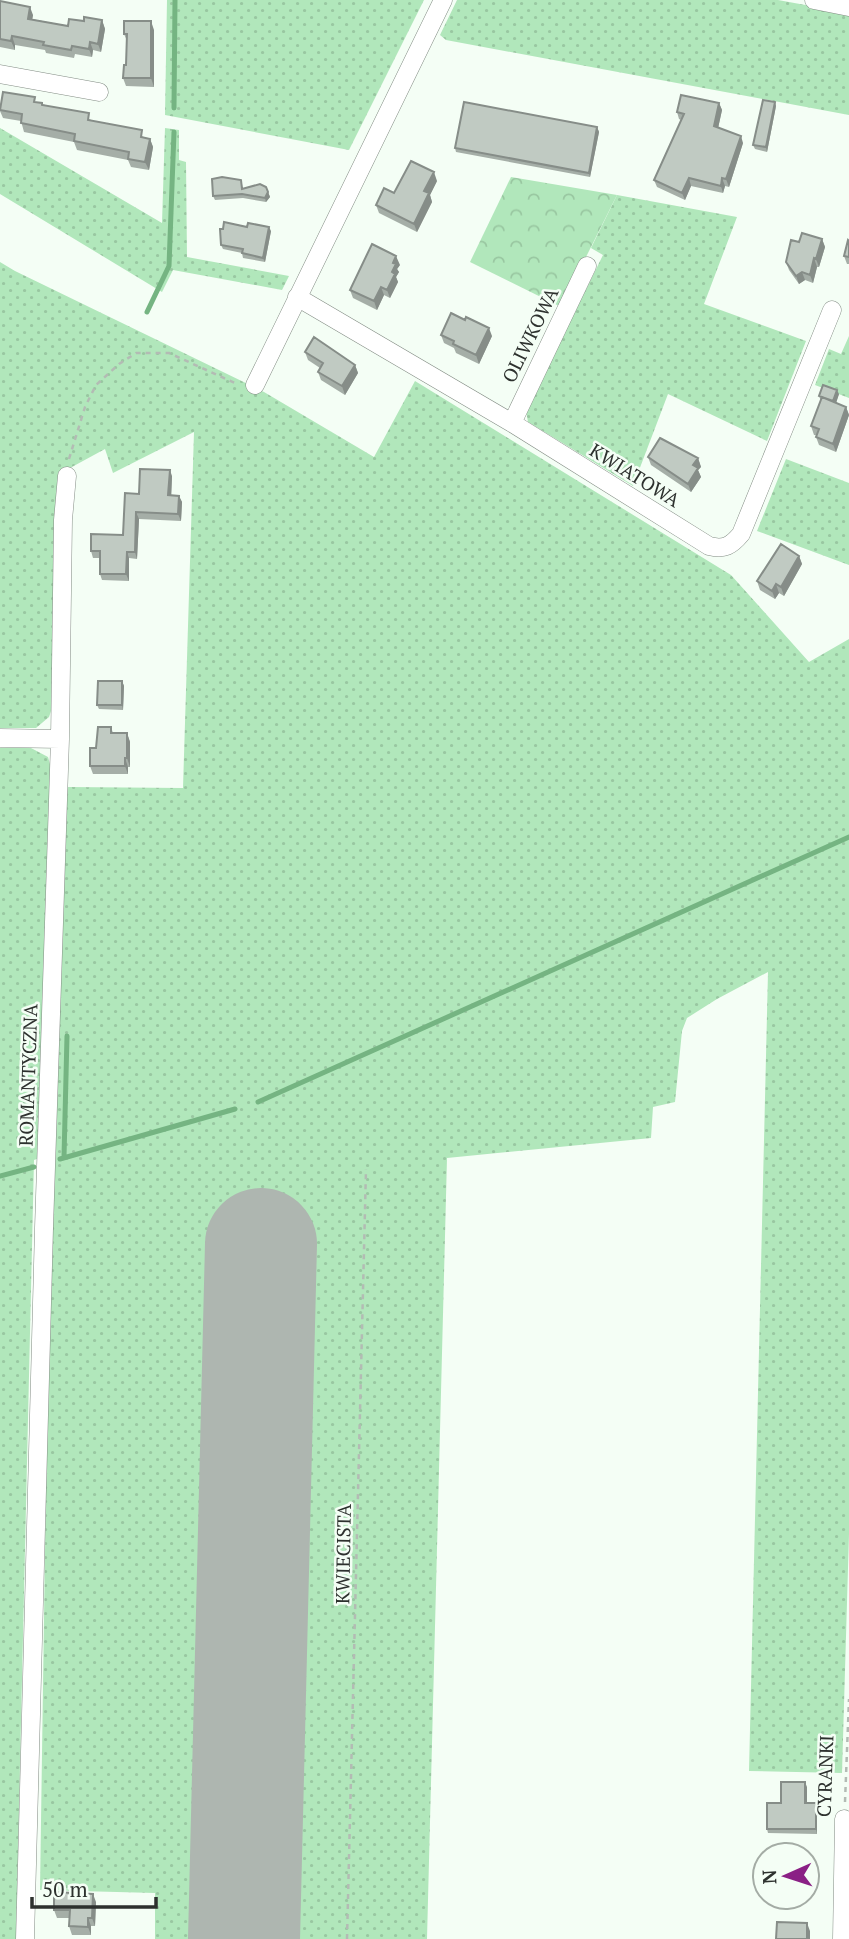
<svg xmlns="http://www.w3.org/2000/svg" width="849" height="1939" font-family="'PT Serif',serif">
<style>
.green{fill:url(#green-dots)}
.forest{fill:url(#forest-crowns)}
.lines{fill:none;stroke-linecap:round;stroke-linejoin:round}
.stream{stroke:#75b482;stroke-width:5}
.runway{stroke:#aeb6b0;stroke-width:112}
.minor-casing{stroke:#838c84;stroke-width:19}
.path{stroke:#b3bbb4;stroke-width:2.5;stroke-dasharray:5 5;stroke-linecap:butt}
.minor{stroke:#fff;stroke-width:18}
.wall{fill:#a5aea7}
.shaded-wall{fill:#868d88}
.building{fill:#c0cac2;stroke:#868d88;stroke-width:2}
.labels{text-anchor:middle;stroke-width:5;stroke-linejoin:round;paint-order:stroke}
.street-label{font-size:19px;fill:#2d312e;stroke:#f4fef5}
</style>
<defs>
<pattern id="green-dots" width="8" height="8" patternUnits="userSpaceOnUse" patternTransform="scale(1.75)"><rect width="8" height="8" fill="#b1e7bb"/><path d="M2 2h.1M6 6h.1" fill="none" stroke="#99c7a1" stroke-width="1.8" stroke-linecap="round"/></pattern>
<pattern id="forest-crowns" width="20" height="18" patternUnits="userSpaceOnUse" patternTransform="scale(1.75)"><rect width="20" height="18" fill="#b1e7bb"/><path d="M2 6a3 3 0 1 1 6 0M12 15a3 3 0 1 1 6 0" fill="none" stroke="#99c7a1"/></pattern>
</defs>
<rect width="100%" height="100%" fill="#f4fef5"/>
<!-- green -->
<path class="green" d="M167 0H424L349 150 165 115Z
M457 0H778L849 13V115L446 40 440 35Z
M0 128 162 223 165 128 179 130V160L186 162 187 257 289 276 282 290 173 270 162 292 0 194Z
M617 195 737 217 704 304 806 341 767 441 668 394 633 486 528 422 526 411 603 255 591 248Z
M0 262 15 271 264 392 374 457 415 381 731 575 809 662 849 639V1534L842 1773 749 1771 768 972 717 999 687 1018 682 1031 675 1102 653 1107 651 1138 447 1158 427 1939H155V1893L40 1890 47 1415 63 796 68 787 183 788 194 432 113 473 105 449 59 474 52 708 49 717 36 728H0Z
M849 336V398L815 385 829 349 841 354Z
M786 459 849 483V565L757 531Z
M0 748H31L48 757 52 771 40 1158 34 1160 16 1939H0Z"/>
<!-- forest -->
<path class="forest" d="M511 177 617 195 561 307 470 262Z"/>
<g class="lines">
<!-- stream -->
<path class="stream" d="M174 108 175 0
M147 312 169 266 174 132
M258 1102 849 837
M64 1157 67 1036
M60 1159 235 1109
M0 1176 34 1167"/>
<!-- runway -->
<path class="runway" d="M244 1939 261 1244"/>
<defs>
<path id="minor" d="M814 0 849 7
M0 74 99 92
M297 297 512 423 709 546C724 550 731 546 741 534L832 310
M255 385 443 0
M512 423 587 266
M0 738 60 739
M25 1939 44 1228 60 739 63 520 67 476
M842 1939 844 1819"/>
</defs>
<!-- minor casing -->
<use href="#minor" class="minor-casing"/>
<!-- path -->
<path class="path" d="M69 459 85 407 96 385 119 364 136 353H169L237 384
M845 1802 849 1699
M347 1939 366 1169"/>
<!-- minor -->
<use href="#minor" class="minor"/>
</g>
<!-- wall -->
<path class="wall" d="M0 1 33 15 32 19 68 26 84 21 102 20 105 29 101 52 93 50 92 57 75 54 74 58 46 53 45 50 15 45V50L0 47Z
M154 30V87L126 86 123 78 126 65 127 41 124 34Z
M36 102 150 139 153 147 149 170 131 167 128 160 77 150 74 142 24 132 21 121 3 118 0 111V107Z
M719 103 722 110 718 128 743 143 729 187 725 186 723 193 691 186 685 200 657 187 654 180 681 120 679 119 677 112Z
M776 106 767 152 755 149 753 145Z
M597 127 599 132 590 177 456 152 455 148Z
M437 181 430 195 432 202 417 232 379 213 376 205 394 193Z
M242 184 243 189 266 187 270 197 266 202 243 198 215 200 213 196Z
M271 231 265 262 243 258 242 253 223 249 221 245Z
M822 239 825 247 819 267H817L813 283 805 280 799 284 789 270 786 262 799 242Z
M849 241V264H847L844 256Z
M400 265 397 269 399 272 396 277 398 282 390 298 384 295 377 310 353 298 350 290Z
M441 335 492 336 479 364 456 353 454 348 444 343Z
M305 352 355 365 358 373 345 395 321 380 318 372 320 368 308 360Z
M839 394 836 403 846 407 849 415 836 452 819 445 816 437V435H814L811 426 821 401 819 396Z
M648 457 698 458 701 467 698 470 701 477 691 492 651 465Z
M172 476 171 495 179 496 182 502 181 521 139 519 137 559 129 558V581L102 580 100 574V558H93L91 551 123 535 139 494Z
M799 556 802 564 784 596 779 593 775 599 760 590 757 581Z
M122 681 124 686 123 710 99 709 97 705Z
M111 727 113 733H127L130 742V767H128V774H93L90 766 96 748Z
M807 1787V1803L817 1807V1834L768 1833 767 1829 781 1803Z
M96 1902 95 1926H91V1935H72L69 1926 70 1918H57L54 1910Z"/>
<!-- shaded-wall -->
<path class="shaded-wall" d="M30 7 33 15 31 27 28 19Z
M102 20 105 29 101 52 98 44Z
M151 21 154 30V87L151 78Z
M12 36 15 45V50L11 41Z
M90 42 93 50 92 57 89 49Z
M775 102 776 106 767 152 766 147Z
M719 103 722 110 717 133 714 126Z
M597 127 599 132 590 177 589 173Z
M741 136 743 143 729 187 726 179Z
M150 139 153 147 149 170 145 162Z
M434 172 437 181 430 195 432 202 417 232 414 224 424 191Z
M689 178 691 186 685 200 682 193Z
M722 178 725 186 723 193 721 186Z
M268 192 270 197 266 202 265 198Z
M269 227 271 231 265 262 263 258Z
M822 239 825 247 819 267 816 259Z
M396 256 400 265 397 269 399 272 396 277 398 282 390 298 387 290 393 263Z
M814 258 817 267 813 283 810 275Z
M802 272 805 280 799 284 796 276Z
M381 287 384 295 377 310 374 301Z
M489 328 492 336 479 364 476 355Z
M355 365 358 373 345 395 342 386Z
M837 390 839 394 835 406 833 402Z
M846 407 849 415 836 452 833 444Z
M698 458 701 467 698 470 701 477 691 492 688 484 693 465Z
M170 470 172 476 171 502 168 495Z
M179 496 182 502 181 521 178 514Z
M136 512 139 519 137 559 135 552Z
M127 552 129 558V581L126 574Z
M799 556 802 564 784 596 781 587Z
M776 584 779 593 775 599 772 591Z
M122 681 124 686 123 710 122 705Z
M127 733 130 742V767L127 758Z
M125 758 128 767V774L125 766Z
M805 1782 807 1787V1807L805 1803Z
M816 1803 817 1807V1834L816 1829Z
M93 1894 96 1902 95 1926 92 1918Z
M88 1918 91 1926V1935L88 1927Z
M807 1923 810 1931V1939H807Z"/>
<!-- building -->
<path class="building" d="M0 1 30 7 28 19 68 26 69 19 84 21V17L102 20 98 44 90 42 89 49 72 46 71 50 43 45 44 42 12 36 11 41 0 39Z
M124 21H151V78H123L124 65H126L127 34H124Z
M3 92 35 97 34 102 42 103V105L89 113 88 120 142 130 141 137 150 139 145 162 128 159 129 152 74 141 75 134 21 123 22 114 0 110Z
M681 95 719 103 714 126 741 136 726 179 722 178 721 186 689 178 682 193 654 180 684 114 677 112Z
M763 100 775 102 766 147 753 145Z
M464 102 597 127 589 173 455 148Z
M411 161 434 172 424 191 429 193 414 224 376 205 384 188 394 193Z
M222 177 241 180 242 189 260 184 266 187 268 192 265 198 242 194 213 196 212 179Z
M224 222 247 227 248 223 269 227 263 258 242 253 243 249 221 245 220 229H223Z
M802 233 822 239 816 259 814 258 810 275 802 272 796 276 786 262 791 240 799 242Z
M848 240 849 241V257L844 256Z
M372 244 396 256 393 263 396 264 392 272 395 274 387 290 381 287 374 301 350 290Z
M451 313 465 320 466 317 489 328 476 355 453 344 454 341 441 335Z
M314 337 355 365 342 386 318 372 323 363 305 352Z
M823 385 837 390 833 401 819 396Z
M822 397 846 407 833 444 816 437 819 429 811 426Z
M660 438 698 458 693 465 698 468 688 484 648 457Z
M140 469 170 470 168 495 179 496 178 514 136 512 135 552H127L126 574H100V551H91V534L123 535 125 493 139 494Z
M781 544 799 556 781 587 776 584 772 591 757 581Z
M98 681H122V705H97Z
M98 727H111V733H127V758H125V766H90V748H96Z
M781 1782H805V1803H816V1829H767V1803H781Z
M54 1892 93 1894 92 1918H88V1927L69 1926 70 1910H54Z
M777 1922 807 1923V1939H776Z"/>
<g class="labels">
<!-- street labels -->
<g class="street-label">
<text transform="translate(530 335) rotate(-64)" y="7">OLIWKOWA</text>
<text transform="translate(635 475) rotate(32)" y="7">KWIATOWA</text>
<text transform="translate(28 1075) rotate(-88)" y="7">ROMANTYCZNA</text>
<text transform="translate(343 1554) rotate(-89)" y="7">KWIECISTA</text>
<text transform="translate(825 1776) rotate(-88)" y="7">CYRANKI</text>
</g>
</g>
<!-- north arrow -->
<g transform="translate(786 1876) rotate(267)"><circle r="33" fill="#f4fef5" stroke="#a4aca5" stroke-width="2"/>
<path d="M0-5L12 26L0 18L-12 26Z" fill="#8a2085"/>
<text y="-10" font-size="19" font-weight="bold" text-anchor="middle" fill="#2d312e">N</text>
</g>
<!-- scale -->
<path d="M32 1897v10h124v-10" fill="none" stroke="#2d312e" stroke-width="3.5"/>
<text x="42" y="1897" font-size="21" fill="#2d312e" stroke="#f4fef5" stroke-width="5" paint-order="stroke">50 m</text>
</svg>
